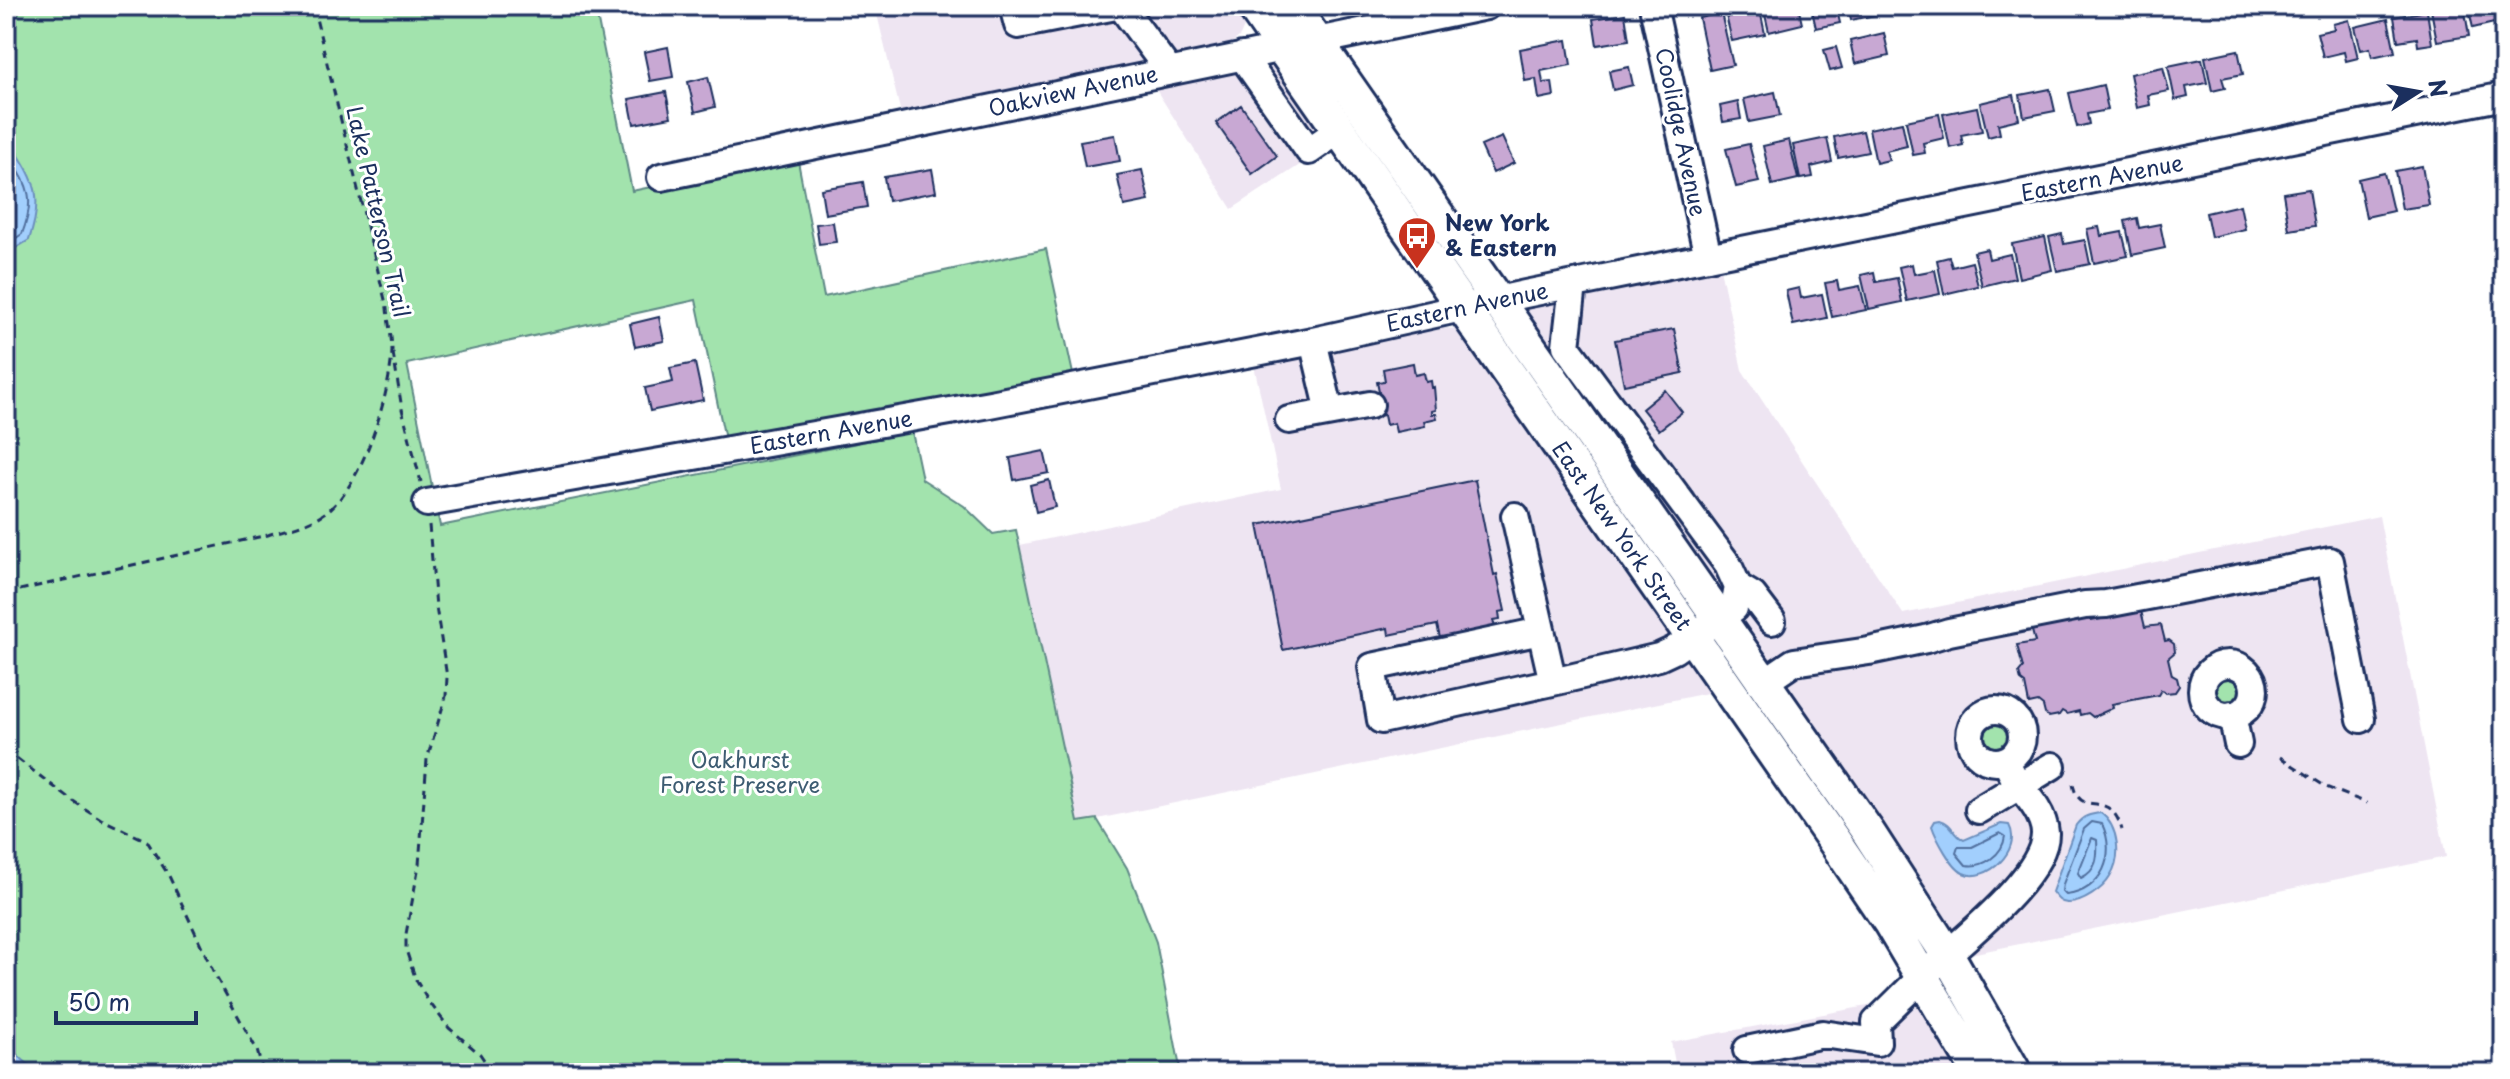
<svg xmlns="http://www.w3.org/2000/svg" width="2510" height="1079" font-family="'Playpen Sans',sans-serif">
<style>
.built{fill:#eee5f2}
.green{fill:#a2e3ad;stroke:#5e8986;stroke-width:2}
.water{fill:#a2cffd;stroke:#6c8fbd;stroke-width:2}
.lines{fill:none;stroke-linecap:round;stroke-linejoin:round}
.shore{stroke:#516f9e;stroke-width:2}
.building{fill:#c8a8d3;stroke:#1b2f5e;stroke-width:2}
.minor-casing{stroke:#1b2f5e;stroke-width:32}
.major-casing{stroke:#1b2f5e;stroke-width:38}
.path{stroke:#1b2f5e;stroke-width:3;stroke-dasharray:8 6;stroke-linecap:butt}
.minor{stroke:#fff;stroke-width:26}
.major{stroke:#fff;stroke-width:32}
.labels{text-anchor:middle;stroke-width:6;stroke-linejoin:round;paint-order:stroke}
.street-label{font-size:22px;fill:#1b2f5e;stroke:#fff}
.poi-label{font-size:22px;font-weight:bold;fill:#1b2f5e;stroke:#fff;text-anchor:start}
.park-label{font-size:22px;fill:#3d5c72;stroke:#fff}
</style>
<rect width="100%" height="100%" fill="#fff"/>
<filter id="ink" filterUnits="userSpaceOnUse"><feTurbulence type="fractalNoise" baseFrequency=".0125" numOctaves="2"/><feDisplacementMap in="SourceGraphic" scale="16" xChannelSelector="R" yChannelSelector="G"/><feConvolveMatrix kernelMatrix="1 2 1 2 8 2 1 2 1" color-interpolation-filters="sRGB"/></filter>
<g filter="url(#ink)">
<!-- built -->
<path class="built" d="M875 6H1240L1246 22 1240 36 1231 44 902 118Z
M1255 65 1274 67 1287 74 1335 142 1232 209 1153 85Z
M1719 264 1742 370 1903 614 2379 516 2446 857 1961 956 1514 308Z
M1440 328 1460 329 1717 691 1078 823 1020 545 1281 489 1252 356Z
M1922 996 1967 1073H1677L1671 1042Z"/>
<!-- green -->
<path class="green" d="M6 6H595L632 191 797 156 824 297 1046 249 1073 374 726 444 696 300 407 364 440 526 912 432 922 479 964 506 993 534 1016 530 1078 822 1097 819 1127 868 1156 942 1181 1073H6Z
M2227 678 2239 683 2241 692 2238 700 2226 705 2218 701 2214 693 2219 681Z
M1995 724 2004 726 2010 737 2004 748 1996 752 1987 748 1982 740 1984 731Z"/>
<!-- water -->
<path class="water" d="M6 134C30 176 47 188 29 240L6 254Z
M2101 813C2119 827 2122 858 2110 877 2103 889 2082 904 2067 903 2060 903 2056 897 2052 892L2076 825C2083 816 2090 814 2101 813Z
M1940 820C1953 823 1953 835 1964 840L2001 824 2009 825C2023 850 1986 884 1963 873 1952 868 1936 838 1932 826L1935 821Z
M6 1045 38 1073H14L6 1065Z"/>
<g class="lines">
<!-- shore -->
<path class="shore" d="M6 150C25 183 38 193 22 234L6 245
M2092 822 2102 824C2117 855 2102 891 2066 895L2062 891 2063 884 2084 829Z
M2000 833 2005 836C2003 855 1983 868 1966 865L1956 853 1958 847H1972Z
M2092 838 2097 840C2098 857 2097 871 2081 878L2078 873Z"/>
</g>
<!-- building -->
<path class="building" d="M1737 6 1739 14 1760 10 1765 34 1732 41 1724 7Z
M1763 6H1798L1802 24 1769 32Z
M1811 6H1836L1840 23 1816 28Z
M1848 6H1873L1875 15 1851 20Z
M2452 6H2464L2469 36 2437 41 2431 10Z
M2468 6H2503L2504 31 2496 33 2494 23 2473 28Z
M2427 11 2432 44 2418 46 2417 38 2398 41 2394 17Z
M1721 13 1733 65 1710 70 1699 18Z
M1625 14 1629 40 1597 45 1593 19Z
M2388 19 2395 52 2372 57 2370 48 2361 50 2355 27Z
M2349 20 2358 58 2346 61 2344 52 2323 57 2317 33 2334 29 2333 24Z
M1884 33 1889 56 1855 64 1850 41Z
M1567 40 1571 65 1541 71 1543 83 1552 82 1554 96 1539 99 1536 79 1525 81 1520 49Z
M668 47 673 77 650 81 644 52Z
M1836 47 1842 68 1830 71 1824 50Z
M2238 50 2243 74 2222 78 2225 88 2212 91 2205 57Z
M2202 59 2207 83 2186 87 2188 97 2175 100 2168 66Z
M1629 67 1633 85 1613 90 1609 71Z
M2163 67 2169 91 2148 95 2150 105 2137 108 2130 74Z
M708 77 715 107 695 112 688 82Z
M2103 85 2108 110 2087 114 2089 124 2077 127 2069 93Z
M2050 89 2055 111 2024 117 2020 95Z
M666 92 671 117 634 124 629 99Z
M1775 92 1780 116 1749 122 1744 99Z
M2014 95 2019 119 1998 124 2000 134 1988 137 1980 103Z
M1738 102 1741 119 1723 122 1720 106Z
M1241 105 1277 156 1252 174 1216 123Z
M1977 107 1982 131 1961 135 1963 145 1950 148 1943 114Z
M1939 114 1944 138 1923 143 1925 153 1913 155 1906 121Z
M1902 122 1907 146 1886 151 1889 160 1876 163 1869 129Z
M1863 131 1868 152 1838 158 1834 137Z
M1115 135 1120 161 1085 167 1080 141Z
M1502 137 1514 163 1493 173 1481 146Z
M1827 138 1832 162 1811 167 1813 177 1800 179 1793 145Z
M1789 140 1798 179 1772 185 1763 146Z
M1749 144 1759 182 1736 187 1726 149Z
M2422 166 2429 205 2402 209 2395 171Z
M932 169 936 192 888 201 884 177Z
M1142 170 1149 201 1124 206 1117 175Z
M2384 173 2393 211 2366 217 2358 179Z
M863 182 867 207 825 214 821 189Z
M2309 189 2315 226 2289 230 2283 193Z
M2240 205 2245 229 2211 237 2206 213Z
M2137 218 2139 228 2160 224 2165 248 2132 255 2125 221Z
M833 222 836 242 819 244 816 224Z
M2099 227 2101 236 2122 232 2128 256 2094 263 2087 229Z
M2062 234 2064 244 2085 240 2090 264 2057 271 2049 237Z
M2045 237 2052 270 2019 278 2012 244Z
M1987 249 1989 259 2010 254 2015 278 1982 286 1974 252Z
M1949 257 1952 267 1972 262 1978 286 1944 294 1937 260Z
M1912 264 1914 274 1935 270 1940 294 1907 301 1899 267Z
M1874 272 1876 282 1897 278 1902 302 1869 309 1861 275Z
M1837 281 1839 290 1860 286 1866 310 1832 317 1825 283Z
M1799 288 1801 298 1822 294 1827 318 1793 325 1786 291Z
M659 317 664 341 635 347 630 324Z
M1674 329 1683 373 1624 385 1615 340Z
M695 363 703 400 650 411 645 388 673 382 670 368Z
M1413 363 1415 375 1424 373 1426 382 1431 381 1432 388 1434 387 1436 410 1432 411V414H1436L1437 418 1424 421 1425 426 1396 432 1394 423 1386 425 1384 415 1378 416 1374 393 1379 392 1377 382 1385 381 1383 369Z
M1665 390 1682 412 1659 430 1642 409Z
M1044 451 1049 473 1014 480 1010 458Z
M1049 480 1055 507 1036 512 1030 485Z
M1475 480 1494 575 1497 574 1505 611 1499 612 1500 619 1493 620 1495 627 1440 638 1437 625 1389 635 1388 628 1283 650 1258 525Z
M2089 611 2091 621 2141 611 2145 627 2161 625 2165 641 2169 640 2174 644 2175 652 2168 658 2172 675 2177 678 2179 686 2175 692 2166 693 2161 690 2158 695 2112 704 2113 708 2093 717 2088 713 2080 715 2079 711 2067 714 2062 711 2059 715 2049 717 2045 714 2043 706 2038 702 2029 704 2025 684 2021 681 2019 673 2023 668 2017 645 2035 642 2030 623Z"/>
<g class="lines">
<defs>
<path id="minor" d="M1013 6 1018 25 1116 6
M1121 6 1169 71
M1653 6 1708 257
M1242 56 1309 151 1339 130
M661 177 1486 6
M1313 341 1330 412
M1289 420 1370 405
M427 503 990 404 1313 341 1525 294 2504 96
M1515 516 1552 678 1557 681 1659 657 1674 650 1734 608 1738 587 1728 565 1566 346 1573 285
M1738 587 1753 596 1772 621
M1541 631 1372 667 1381 720 1557 681
M2202 690a26 26 0 1 1 52 0a26 26 0 1 1-52 0Z
M1763 683 1794 662 1869 651 1926 639 1949 632 2085 605 2106 604 2330 561 2361 719
M1970 736a26 26 0 1 1 52 0a26 26 0 1 1-52 0Z
M2232 715 2238 744
M2010 770 2019 786 2052 766
M1747 1050 1823 1034 1877 1042 1876 1022C1895 1004 1913 985 1933 967 1962 940 2046 875 2045 833 2044 815 2030 799 2019 786L1979 810"/>
<path id="major" d="M1253 6 1835 842 1890 923 1979 1073
M1292 6 1868 832 1947 954 2015 1073"/>
</defs>
<!-- minor casing -->
<use href="#minor" class="minor-casing"/>
<!-- major casing -->
<use href="#major" class="major-casing"/>
<!-- path -->
<path class="path" d="M393 353 402 409 421 482
M429 525 436 607 447 677 446 696 427 759 419 865 406 934V950L416 980 427 999 449 1028 480 1054 493 1073
M6 593 268 535C289 528 313 524 330 509 364 480 390 394 392 351 392 337 388 322 387 308L313 6
M6 750 70 799 101 819 147 841 169 876 215 975 257 1050 263 1073
M2280 757 2326 787 2367 803
M2073 784C2080 821 2109 785 2122 830"/>
<!-- minor -->
<use href="#minor" class="minor"/>
<!-- major -->
<use href="#major" class="major"/>
</g>
</g>
<!-- icons -->
<defs>
<symbol id="bus-pin" viewBox="-11 -11 22 30"><path d="M0 17L-7.5 6A9.5 9.5 0 1 1 7.5 6Z" fill="#c8321e" stroke="#fff"/><path d="M-5-6H5V4H4V6H2V4H-2V6H-4V4H-5ZM-3.5-4V0h7V-4ZM-3.5 1.2v1.5H-2V1.2ZM2 1.2v1.5H3.5V1.2Z" fill="#fff"/></symbol>
</defs>
<g fill-rule="evenodd">
<use href="#bus-pin" x="1395" y="214" width="44" height="60"/>
</g>
<g class="labels">
<!-- street labels -->
<g class="street-label">
<text transform="translate(1073 91) rotate(-12)" y="8">Oakview Avenue</text>
<text transform="translate(1681 132) rotate(78)" y="8">Coolidge Avenue</text>
<text transform="translate(2102 178) rotate(-11)" y="8">Eastern Avenue</text>
<text transform="translate(378 212) rotate(77)" y="8">Lake Patterson Trail</text>
<text transform="translate(1467 307) rotate(-12)" y="8">Eastern Avenue</text>
<text transform="translate(831 432) rotate(-10)" y="8">Eastern Avenue</text>
<text transform="translate(1622 536) rotate(55)" y="8">East New York Street</text>
</g>
<!-- poi labels -->
<g class="poi-label">
<text x="1445" y="231">New York<tspan x="1445" dy="25">&amp; Eastern</tspan></text>
</g>
<!-- park labels -->
<g class="park-label">
<text x="740" y="768">Oakhurst<tspan x="740" dy="25">Forest Preserve</tspan></text>
</g>
</g>
<!-- margin -->
<rect width="2510" height="1079" fill="none" stroke="#fff" stroke-width="32"/>
<rect x="16" y="16" width="2478" height="1047" fill="none" stroke="#1b2f5e" stroke-width="3" filter="url(#ink)"/>
<!-- north arrow -->
<g transform="translate(2418 92) rotate(79)" stroke="#ffffff" stroke-width="6" paint-order="stroke">
<path d="M0-6L14 30L0 20L-14 30Z" fill="#1b2f5e"/>
<text y="-12" font-size="22" font-weight="bold" text-anchor="middle" fill="#1b2f5e">N</text>
</g>
<!-- scale -->
<path d="M56 1011v12h140v-12" fill="none" stroke="#1b2f5e" stroke-width="4"/>
<text x="68" y="1011" font-size="24" fill="#1b2f5e" stroke="#ffffff" stroke-width="6" paint-order="stroke">50 m</text>
</svg>
